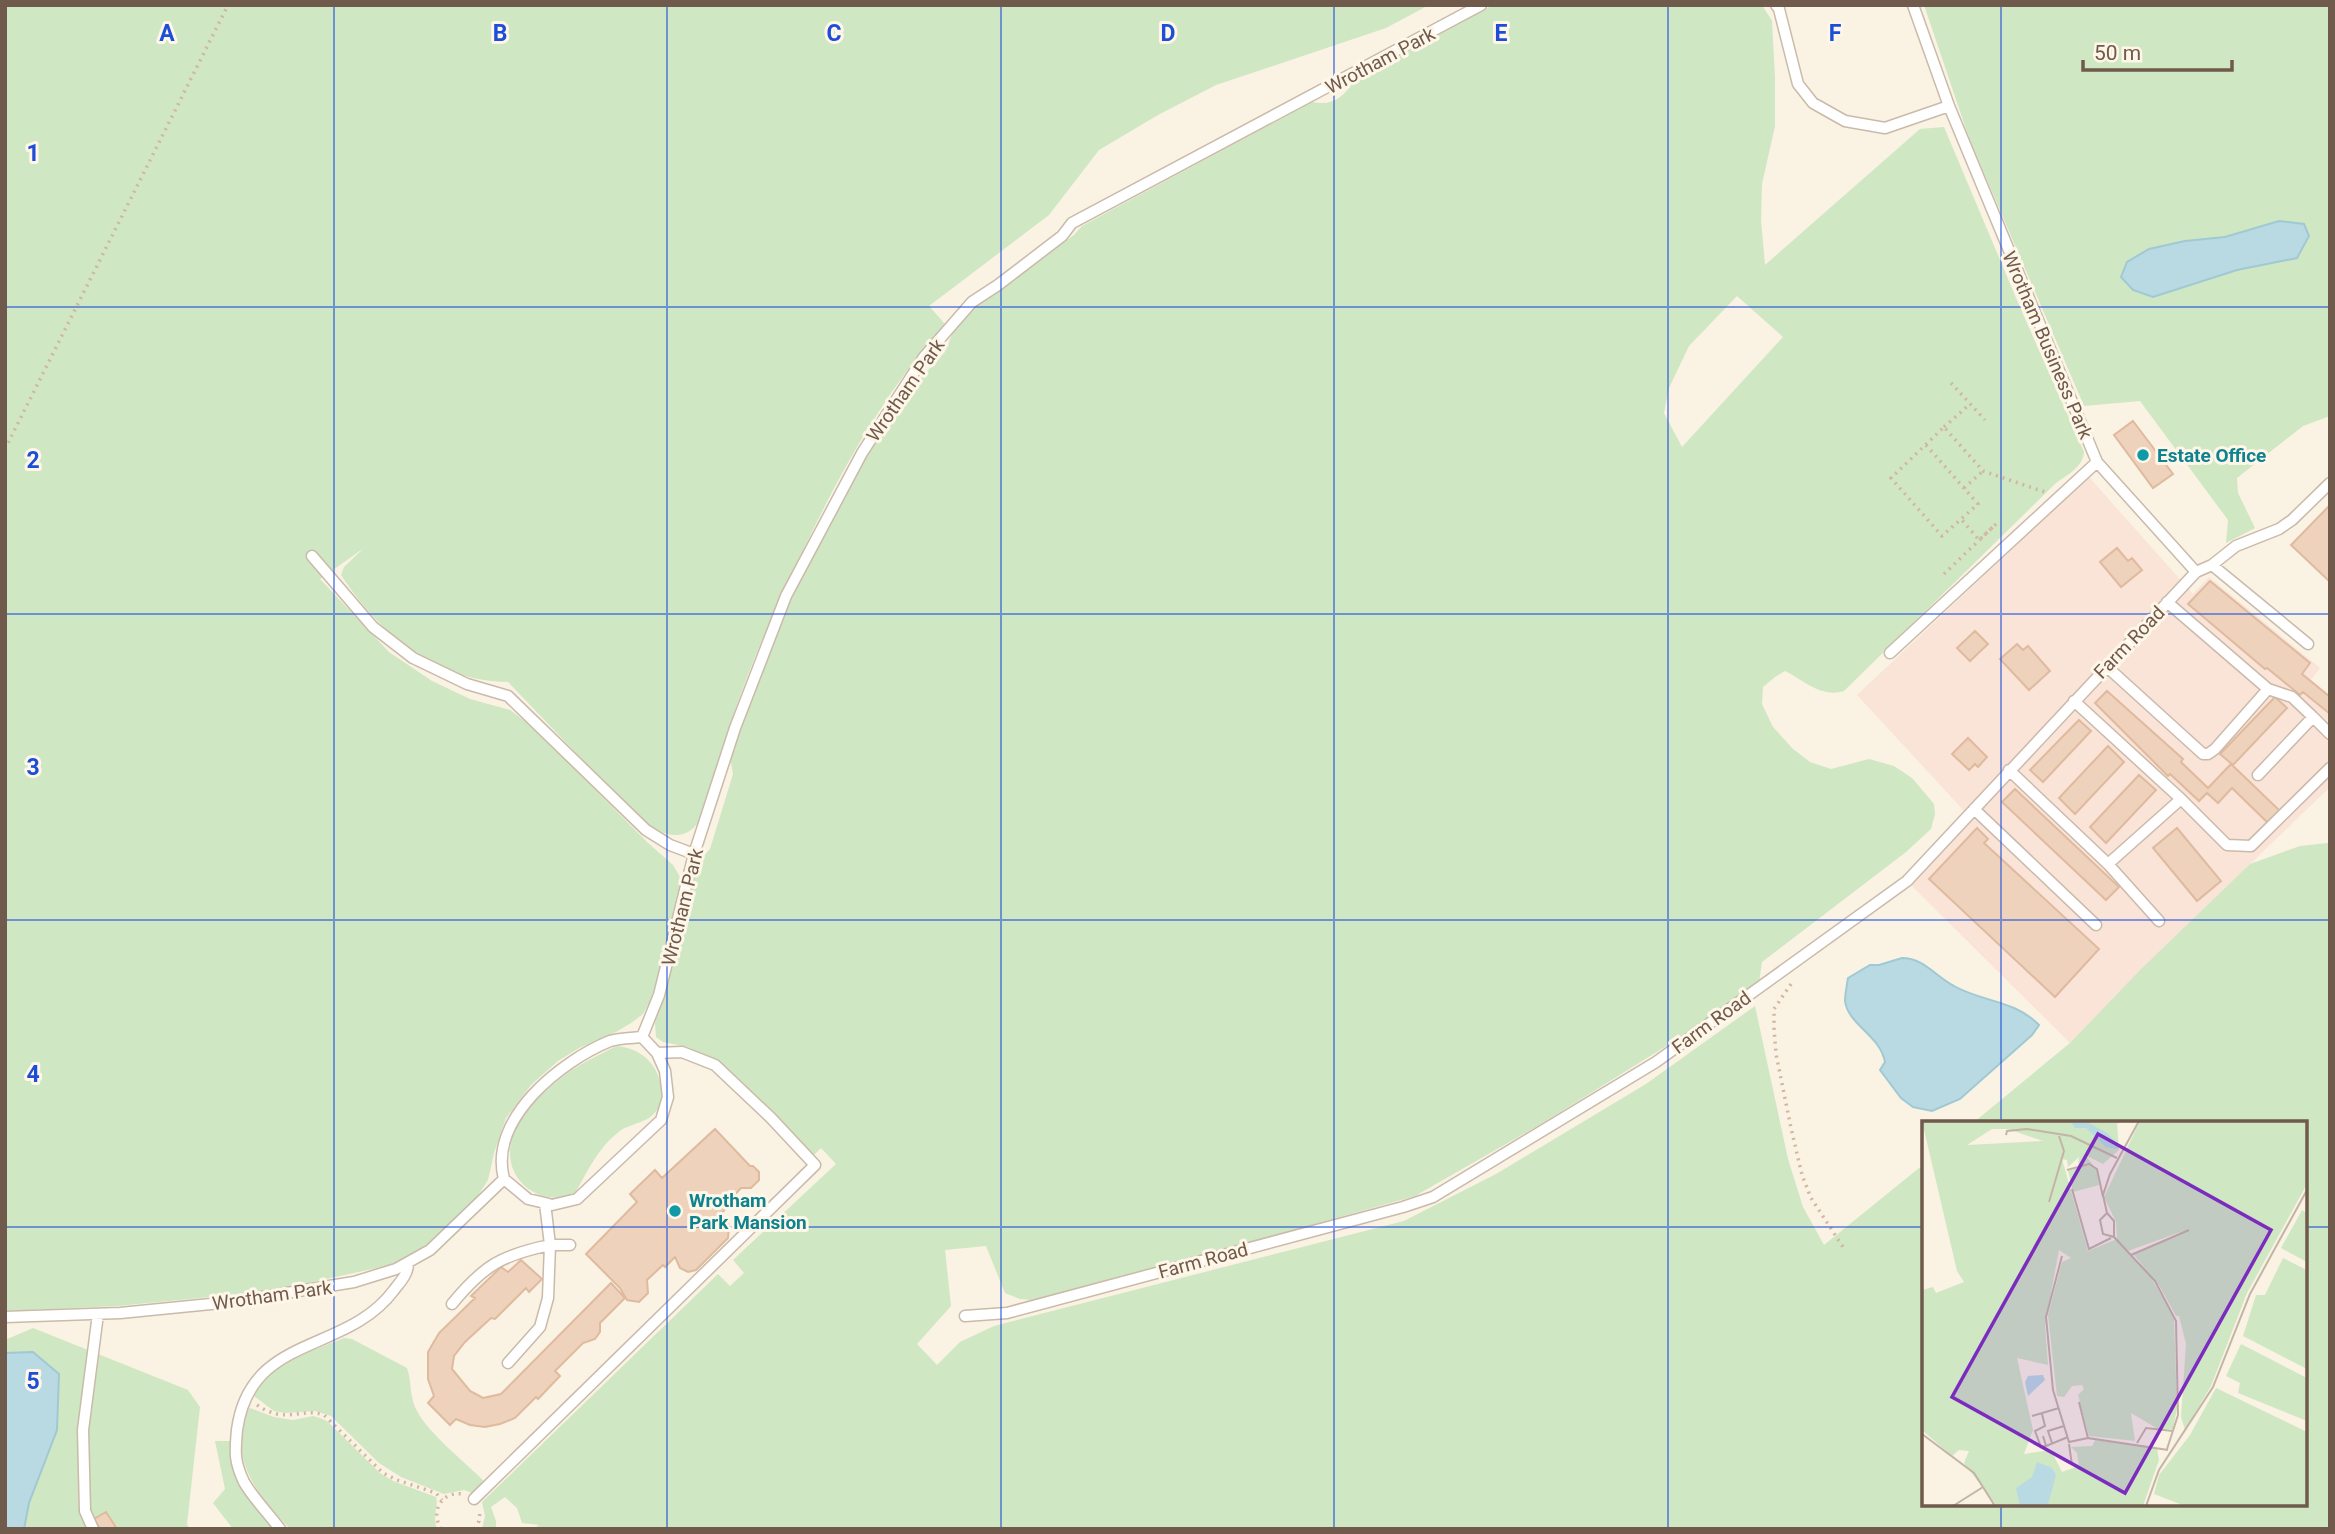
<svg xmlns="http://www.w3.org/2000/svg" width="2335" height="1534" font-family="Roboto,sans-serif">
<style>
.commercial{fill:#fae3d7}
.green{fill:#cfe7c2;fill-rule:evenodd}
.water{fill:#b9dae2;stroke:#a0c9d3;stroke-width:2}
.building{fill:#eed2bc;stroke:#dfba9e;stroke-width:2}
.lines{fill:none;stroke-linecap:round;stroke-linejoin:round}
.lane-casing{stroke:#cabaaa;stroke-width:13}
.path{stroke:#d2b6a0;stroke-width:3.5;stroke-dasharray:2 5;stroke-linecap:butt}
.lane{stroke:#fff;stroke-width:10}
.grid{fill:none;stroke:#1d4ed8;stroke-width:2;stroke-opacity:0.55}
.culture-dot{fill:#0f9aa8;stroke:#fef6e8;stroke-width:2.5}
.labels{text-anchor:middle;stroke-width:6;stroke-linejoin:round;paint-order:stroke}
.street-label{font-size:19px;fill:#705a4b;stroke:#fef6e8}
.culture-label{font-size:19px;font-weight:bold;fill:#0d838f;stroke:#fef6e8;text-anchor:start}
.inset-road{fill:none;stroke:#c3b5a6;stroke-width:2}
.view{fill:#7b2cbf;fill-opacity:0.15;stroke:#7b2cbf;stroke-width:3.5}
.inset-edge{fill:none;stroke:#705a4b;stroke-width:3.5}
.grid-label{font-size:23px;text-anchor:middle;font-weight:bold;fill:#1d4ed8;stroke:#fef6e8;stroke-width:6;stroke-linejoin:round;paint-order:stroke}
</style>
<rect width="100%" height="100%" fill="#faf2e3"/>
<!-- commercial -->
<path class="commercial" d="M2089 477 2193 594 2209 577 2320 668 2311 680 2330 695V787L2140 970 2070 1043 1907 881 1967 814 1857 695Z"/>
<!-- green -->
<path class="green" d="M5 5H1429L1386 28 1216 85 1158 115 1099 150 1049 215 929 306 945 324C880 397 834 483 793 572 770 620 749 668 732 719 721 750 712 783 702 815 689 845 663 836 642 822L508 682C435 681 379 633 341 575L344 567 364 548 320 579 389 652 432 681 470 699 510 710 533 727 647 842 673 865 680 877 683 891 664 962 650 1001 643 1014 631 1023 616 1032 579 1048 558 1061 531 1085 506 1118 494 1153 488 1180 477 1197 437 1237 410 1256 386 1266 271 1291 117 1306 5 1311Z
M1493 5H1762L1772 21 1775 78V126L1762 184 1761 220 1765 265 1920 129 1944 127 2019 305 2084 452C2083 467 2067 475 2056 483L1844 691C1821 698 1805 681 1785 671L1775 677 1763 687 1762 704 1773 727 1793 749 1810 762 1831 769 1869 759 1894 766 1912 778 1934 804 1935 814 1931 829 1906 852 1762 962 1759 983 1663 1048 1541 1124 1415 1196 1040 1301 1020 1299 1005 1293 986 1246 945 1250 951 1306 917 1344 937 1365 960 1342 994 1326 1404 1221 1496 1174 1646 1084 1755 1006 1788 1159 1803 1207 1824 1245 1924 1164V1504H2305V1123H1973L2070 1043 2140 970 2250 864 2300 846 2327 843 2330 844V1529H533L539 1525 522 1523 517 1508 505 1497 491 1507 496 1521V1529H482L485 1516 482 1502 718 1274 730 1286 744 1273 733 1260 836 1164 821 1148 813 1156 722 1065 688 1047 663 1042 656 1037 655 1023 699 861 710 849 733 774 730 758C743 721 755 683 770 647 806 556 856 469 907 386L920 379 945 352 953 332 980 303 1074 235 1082 226 1312 102C1334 106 1342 98 1354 81ZM1737 296 1783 337 1682 447 1664 413 1669 388 1689 346Z
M1924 5H2330V416L2303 426 2237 478 2238 493 2255 528 2226 543 2228 520 2140 401 2084 406 1969 138Z
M616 1046C639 1048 656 1061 661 1085 662 1094 663 1102 657 1110 649 1123 631 1123 620 1131 598 1147 586 1174 573 1197 554 1200 533 1197 520 1181 489 1141 537 1095 569 1072 583 1062 600 1055 616 1046Z
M33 1328 188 1390 200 1407 187 1524 189 1529H5V1340Z
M344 1338 352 1339 407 1368C412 1382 409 1397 417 1411 429 1434 466 1463 486 1483L475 1494 464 1490 444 1494 401 1477 379 1463 331 1416 315 1411 285 1413 274 1411 254 1396C269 1363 313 1351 344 1338Z
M250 1408 274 1417 293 1420 313 1416 320 1418 327 1421 380 1473 393 1481 436 1497C439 1505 432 1514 437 1529H290C268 1506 242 1477 241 1444 241 1434 245 1421 247 1411Z
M215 1441H231C232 1478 251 1502 274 1529H233L213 1503 225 1489Z"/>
<!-- water -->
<path class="water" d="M2279 221 2304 224 2309 236 2297 258 2237 270 2153 297 2133 290 2121 277 2127 262 2149 249 2185 241 2225 237Z
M1902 958C1924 958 1935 976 1954 986 1982 1002 2015 1000 2039 1025L2032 1035 1960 1099 1932 1111 1913 1107 1901 1098 1880 1070 1885 1062C1880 1035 1848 1025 1845 1001 1845 994 1847 985 1848 978L1870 965H1879Z
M33 1352 59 1374 57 1430 29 1503 24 1529H5V1353Z"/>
<!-- building -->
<path class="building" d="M2133 421 2173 474 2153 488 2114 435Z
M2330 505V582L2291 545Z
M2117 548 2128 561 2132 558 2142 570 2121 587 2100 562Z
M2210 581 2310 663 2302 674 2330 697V714L2303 692 2300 695 2267 668 2265 669 2188 604Z
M1975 631 1988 644 1970 661 1957 648Z
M2017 644 2023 650 2028 646 2050 671 2029 690 2000 659Z
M2107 691 2183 759 2181 762 2208 788 2231 764 2280 811 2268 823 2232 788 2218 803 2207 793 2199 801 2170 774 2168 776 2095 703Z
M2275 697 2287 708 2233 765 2220 754Z
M2079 720 2091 731 2043 782 2030 770Z
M1968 738 1987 757 1978 767 1975 764 1969 770 1952 754Z
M2108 746 2124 762 2075 814 2059 798Z
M2139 775 2156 790 2106 843 2090 827Z
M2015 789 2119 887 2106 900 2002 802Z
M1977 828 1988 839 1984 843 2099 949 2055 997 1929 879Z
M2177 828 2221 881 2197 901 2153 848Z
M715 1129 750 1166H753L759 1172V1180L751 1188H741L725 1205 727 1207 719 1216 726 1218 729 1226 728 1238 696 1270 688 1272 680 1268 675 1257 665 1267 663 1265 647 1280 648 1293 639 1302 627 1300 620 1288 586 1254 637 1202 630 1194 655 1170 662 1178Z
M521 1260 542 1279 529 1292 526 1288 495 1319 491 1318 465 1342 454 1356 452 1369 470 1391 483 1398 501 1394 611 1283 625 1298 600 1323V1332L595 1339 583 1343 555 1371 560 1376 538 1399 536 1397 515 1418 500 1424 485 1427 470 1425 456 1419 450 1425 428 1403 434 1396 428 1379V1352L439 1333 475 1298 471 1296 501 1267 508 1272Z
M106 1512 117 1529H100L94 1519Z"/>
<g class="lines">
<defs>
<path id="lane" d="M1776 5 1779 9 1798 84 1813 103 1845 121 1885 128 1949 106
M312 556 373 627 413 658 467 684 508 696 646 830 670 845 694 854
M2212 565 2236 546 2279 529 2292 520 2330 483
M2196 572 2212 565 2308 644
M2167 602 2268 689 2292 697 2313 717
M1890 653 2097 462 1949 106 1913 5
M2106 666 2203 754H2208L2215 749 2268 689
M2074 701 2181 799
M2009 770 2108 864 2159 921
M2258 775 2313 717 2330 734
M1974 809 2096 925
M2108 864 2181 799 2227 845 2251 846 2330 768
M504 1179C488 1119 561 1061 610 1041 619 1038 632 1038 642 1037
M452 1304C484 1265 502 1255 550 1245L545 1203
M965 1316 1007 1313 1403 1207 1433 1197 1656 1062 1907 881 2196 572 2097 462
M5 1317 120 1313 231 1302 354 1282 396 1269 430 1250 504 1179 528 1199 545 1203 552 1205 577 1199 661 1120 668 1097 665 1071 657 1053 642 1037 659 995 694 854 735 728 786 596 862 453 924 357 972 302 998 285 1062 236 1072 223 1481 5
M508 1363 540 1327 548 1298 550 1245H570
M474 1499 815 1165 771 1118 715 1065 682 1052 657 1053
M93 1529 85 1511 83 1430 98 1314
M280 1529C269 1514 253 1498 244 1482 234 1461 235 1452 237 1430 250 1333 346 1355 394 1290 401 1281 408 1274 408 1263"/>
</defs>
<!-- lane casing -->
<use href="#lane" class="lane-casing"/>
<!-- path -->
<path class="path" d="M1951 383 1985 420
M1944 427 1970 404
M1926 445 1978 504 1942 536 1891 478 1944 427 1983 471 2045 492
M5 449 228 5
M1964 488 1983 471
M1944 574 1996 524 1979 540 1961 519
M1791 984 1774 1009V1028L1776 1054 1791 1128 1802 1175 1811 1198 1843 1247
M257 1405C286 1425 301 1407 324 1415L383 1473 397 1480 436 1493 442 1500
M441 1529C430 1510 442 1491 463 1494
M475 1529 479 1521 480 1511"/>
<!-- lane -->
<use href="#lane" class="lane"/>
</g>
<!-- grid -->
<path class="grid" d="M334 5V1529M667 5V1529M1001 5V1529M1334 5V1529M1668 5V1529M2001 5V1123M5 307H2330M5 614H2330M5 920H2330M5 1227H1924M2305 1227H2330M2001 1504V1529"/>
<!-- markers -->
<g class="culture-dot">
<circle cx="2143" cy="455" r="7"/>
<circle cx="675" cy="1211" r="7"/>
</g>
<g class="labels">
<!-- street labels -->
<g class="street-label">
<text transform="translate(1380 60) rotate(-28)" y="7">Wrotham Park</text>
<text transform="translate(2048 345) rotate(67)" y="7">Wrotham Business Park</text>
<text transform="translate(905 390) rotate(-55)" y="7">Wrotham Park</text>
<text transform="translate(2129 642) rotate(-46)" y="7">Farm Road</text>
<text transform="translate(682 907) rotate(-76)" y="7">Wrotham Park</text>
<text transform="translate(1711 1022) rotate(-36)" y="7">Farm Road</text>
<text transform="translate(1203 1260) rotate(-15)" y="7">Farm Road</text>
<text transform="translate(272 1295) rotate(-8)" y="7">Wrotham Park</text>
</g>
<!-- culture labels -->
<g class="culture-label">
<text x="2157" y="462">Estate Office</text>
<text x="689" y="1207">Wrotham<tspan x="689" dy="22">Park Mansion</tspan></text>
</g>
</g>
<!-- overview -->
<g transform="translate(1922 1121)">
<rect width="385" height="385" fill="#faf2e3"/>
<path d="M0 0H199L195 3 197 29 181 43 163 34 172 45H156L157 36 146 46 145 39 140 38 166 130 195 118 194 101 182 76 218 0H385V63L325 172 289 265 263 309 259 296 264 223 257 195H254L238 166 212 134 264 109 206 130 228 155 252 196 255 287 251 308H236L209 292 213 320 167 315 156 274 162 268 160 264 150 265 142 276 135 275 126 194 140 141 149 137 137 129 123 204 126 244 95 237 111 309 102 333 129 329 140 351 157 345 155 332 149 326 170 325 173 319 235 327 237 339 221 385H75L42 342 47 330 37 329 30 335 0 309V169L11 166 14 172 42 161 35 150ZM70 8H86L121 20 45 24ZM166 44 175 48 177 64 151 71 146 50ZM380 89 385 92V141L359 127ZM361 137 385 149V248L321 215 334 174H343ZM319 223 385 257V300L316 272 318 262 304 255ZM294 267 385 311 384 385H263L232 373 237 354 268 314Z" fill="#cfe7c2" fill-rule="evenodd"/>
<path d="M163 0 185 12 197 24 195 28 184 26 164 7H153L149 1ZM106 255 121 254 123 259 106 275 103 261ZM115 341 130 347 134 354 127 380 125 385H98L94 367 110 356Z" fill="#b9dae2"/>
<path class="inset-road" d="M217 0 188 53 181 74 185 92 178 99 181 113 192 116 233 160 254 200 256 294 245 328M84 14 85 10 105 8 149 15 195 37M145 49 167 43 175 48 181 76M150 68 167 128 189 117M127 81 142 30 137 15M185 92 192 100V116M209 134 267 109M140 135 124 196 131 269 147 321 166 317M157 281 166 317 246 329M120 293 123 305 113 310 119 326 124 325 121 315M110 295 137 287M0 313 52 352 73 385M130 322 126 310 142 305M215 322 224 307 251 310M147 323 150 344M124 325 146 316M31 385 61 366M224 385 237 349 291 266 328 173 385 69"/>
<path class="view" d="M176 13 349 109 203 372 30 276Z"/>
<rect width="385" height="385" class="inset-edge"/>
</g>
<g class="grid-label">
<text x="167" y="41">A</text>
<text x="500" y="41">B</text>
<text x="834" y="41">C</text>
<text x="1168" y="41">D</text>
<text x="1501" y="41">E</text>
<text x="1835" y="41">F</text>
<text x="33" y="161">1</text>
<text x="33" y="468">2</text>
<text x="33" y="775">3</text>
<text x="33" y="1082">4</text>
<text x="33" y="1389">5</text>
</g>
<!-- border -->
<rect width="2335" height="1534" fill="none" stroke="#705a4b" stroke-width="14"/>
<!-- scale -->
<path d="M2083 60v10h149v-10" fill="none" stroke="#705a4b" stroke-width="3.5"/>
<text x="2094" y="60" font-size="21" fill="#705a4b" stroke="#fef6e8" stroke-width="5" paint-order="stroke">50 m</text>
</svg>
